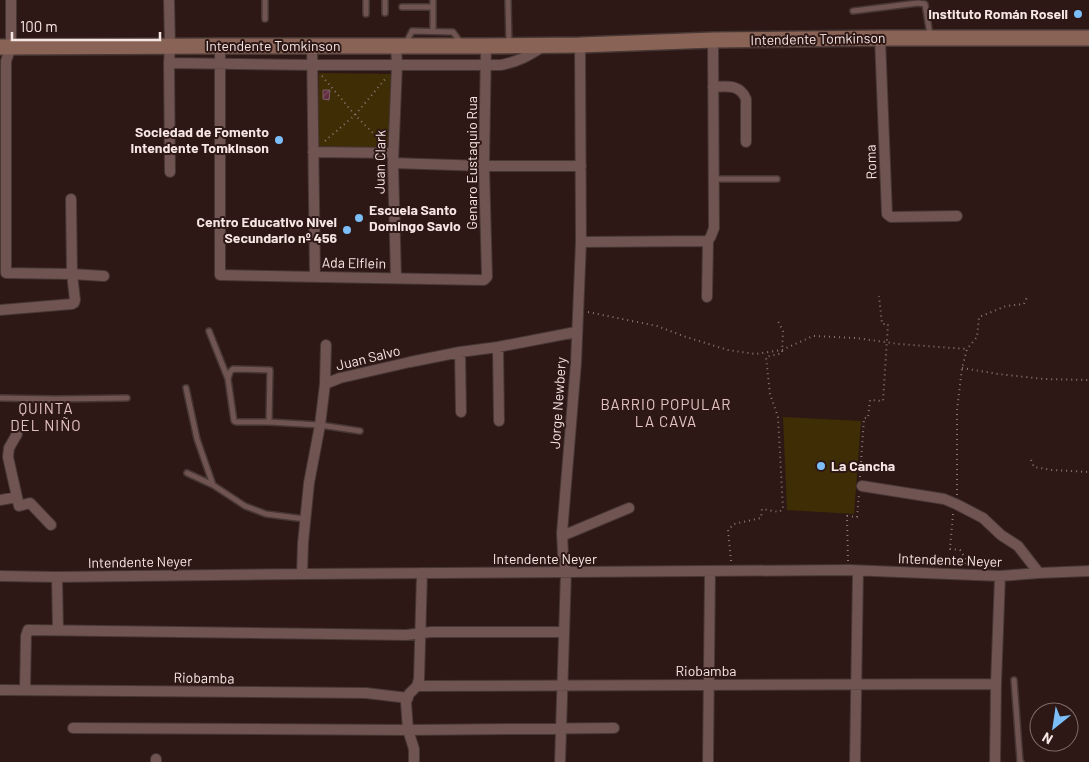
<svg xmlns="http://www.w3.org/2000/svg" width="1089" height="762" font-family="Barlow,sans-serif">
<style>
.green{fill:#3f2d05}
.building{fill:url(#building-hatch);stroke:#785e66}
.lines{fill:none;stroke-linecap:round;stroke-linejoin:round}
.lane-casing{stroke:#463634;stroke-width:8}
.street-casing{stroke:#463634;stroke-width:12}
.secondary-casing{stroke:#463634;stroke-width:18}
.path{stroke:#8b7775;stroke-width:2;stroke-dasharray:1 4;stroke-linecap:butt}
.lane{stroke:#6f5451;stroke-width:5}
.street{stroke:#6f5451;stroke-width:10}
.secondary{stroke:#896456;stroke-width:15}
.poi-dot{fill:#7bbef8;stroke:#2e1816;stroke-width:2}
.labels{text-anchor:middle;stroke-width:4;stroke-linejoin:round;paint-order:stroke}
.poi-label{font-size:14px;font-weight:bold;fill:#f6e6e3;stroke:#2e1816;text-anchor:end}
.street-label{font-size:14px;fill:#f6e6e3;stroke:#2e1816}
.neighbourhood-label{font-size:15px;letter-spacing:1px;fill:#e4c4c0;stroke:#2e1816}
</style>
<defs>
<pattern id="building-hatch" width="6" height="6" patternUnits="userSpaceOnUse" patternTransform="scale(1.25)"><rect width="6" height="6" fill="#622c40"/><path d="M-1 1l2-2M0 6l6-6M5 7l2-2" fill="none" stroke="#794b5b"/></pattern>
</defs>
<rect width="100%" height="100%" fill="#2e1816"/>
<!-- green -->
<path class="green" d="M319 73 393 74V157H318Z
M783 417 861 421 854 514 787 510Z"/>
<!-- building -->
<path class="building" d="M323 90H330L329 100 323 99Z"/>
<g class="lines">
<defs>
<path id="lane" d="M366 0V14
M385 0V13
M508 0 509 44
M402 7H433
M853 11 918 3 925 4 930 35
M265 19V0
M433 31V0
M406 43 412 31 453 32 461 43
M714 179H777
M209 331 228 379
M186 388 197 439 213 485
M0 398 56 399 127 398
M269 422 270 370 233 369 230 372 228 379 234 421 236 422H269L320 425 360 431
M187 473 213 485 245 506 266 514 305 519
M1014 680 1020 761 1021 762"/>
<path id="street" d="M11 0V47L6 61V273L72 274 104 276
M169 0 170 46 169 63 170 172
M880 38 887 214 891 217 957 216
M220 46V275L484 280 487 277 484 166 486 46
M312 46 315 277
M169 63 312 65H501C520 61 528 56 544 46
M713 87C726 86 740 84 746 99V142
M313 152 393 153
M393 163 484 166H581
M581 242 708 241 711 236 714 228 713 40
M396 278 393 163 397 65 396 46
M707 297 708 241
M0 310 72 304 74 303 75 300 72 274 71 199
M498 347 499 421
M460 352 461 412
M325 384 326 345
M17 434 9 448 8 457 19 506 30 503 51 525
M862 486 944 499 956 504 983 518 1001 535 1018 546 1039 573
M0 500 17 497
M562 536 629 508
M302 574 303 543 309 483 320 425 325 384 340 378 410 362 460 352 498 347 576 332
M0 576 57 577 302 574 849 570 1000 576 1039 573 1089 571
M57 577 58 630
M417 686 996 684
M0 690 366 693 408 698
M25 690 26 636 28 630 406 635 431 632H563
M73 728 408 730 614 728
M156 759V762
M414 762V749L408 730 406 702 409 694 417 686 419 679 422 573
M560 762 566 572 563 554 562 533 576 363 581 242 580 45
M708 762 710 571
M855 762 858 571
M995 762 996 684 1000 576"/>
<path id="secondary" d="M0 47 220 46H486L580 45 713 40 880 38H1089"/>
</defs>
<!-- lane casing -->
<use href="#lane" class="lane-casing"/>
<!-- street casing -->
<use href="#street" class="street-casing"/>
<!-- secondary casing -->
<use href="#secondary" class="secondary-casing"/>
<!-- path -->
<path class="path" d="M322 76 355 115 383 143
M325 141 355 115 386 78
M588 312 657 326 686 337 728 350 755 354 782 350 813 336 856 338 899 344 967 349
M962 368 998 374 1044 379 1089 380
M1031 460 1034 467 1052 470 1089 472
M860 477 864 418H868L870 400 883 401 888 324H882L879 296
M957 495V410L962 368 967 349 977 337 979 317 1006 306 1024 304 1028 295
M953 514 950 549 960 550 966 559 965 566
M731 561 728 530 734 524 761 518 762 509 779 512 783 509 778 417 770 394 766 357 782 353 783 331 778 321
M848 561 847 516 857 517 859 494"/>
<!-- lane -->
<use href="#lane" class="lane"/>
<!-- street -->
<use href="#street" class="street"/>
<!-- secondary -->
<use href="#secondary" class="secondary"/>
</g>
<!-- markers -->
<g class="poi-dot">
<circle cx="1078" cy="14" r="5"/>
<circle cx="279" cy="140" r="5"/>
<circle cx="359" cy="218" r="5"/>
<circle cx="347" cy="230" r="5"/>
<circle cx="821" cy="466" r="5"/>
</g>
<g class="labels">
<!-- poi labels -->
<g class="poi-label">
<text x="1068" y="19">Instituto Román Rosell</text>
<text x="269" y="137">Sociedad de Fomento<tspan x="269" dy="16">Intendente Tomkinson</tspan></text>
<text x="369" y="215" text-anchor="start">Escuela Santo<tspan x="369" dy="16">Domingo Savio</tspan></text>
<text x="337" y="227">Centro Educativo Nivel<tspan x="337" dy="16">Secundario nº 456</tspan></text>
<text x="831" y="471" text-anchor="start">La Cancha</text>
</g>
<!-- street labels -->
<g class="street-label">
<text transform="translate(818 39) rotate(-1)" y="5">Intendente Tomkinson</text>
<text x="273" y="51">Intendente Tomkinson</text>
<text transform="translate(380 162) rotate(-89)" y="5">Juan Clark</text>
<text transform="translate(871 162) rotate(-92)" y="5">Roma</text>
<text transform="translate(472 163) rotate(-90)" y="5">Genaro Eustaquio Rua</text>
<text transform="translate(354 263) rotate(1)" y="5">Ada Elflein</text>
<text transform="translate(368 358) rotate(-14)" y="5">Juan Salvo</text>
<text transform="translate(558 403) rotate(-86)" y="5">Jorge Newbery</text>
<text x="545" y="564">Intendente Neyer</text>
<text transform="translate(950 560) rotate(2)" y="5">Intendente Neyer</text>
<text transform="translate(140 562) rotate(-1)" y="5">Intendente Neyer</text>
<text x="706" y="676">Riobamba</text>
<text transform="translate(204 678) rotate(1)" y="5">Riobamba</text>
</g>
<!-- neighbourhood labels -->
<g class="neighbourhood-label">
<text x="666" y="410">BARRIO POPULAR<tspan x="666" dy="17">LA CAVA</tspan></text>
<text x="46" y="414">QUINTA<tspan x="46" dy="17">DEL NIÑO</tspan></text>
</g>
</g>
<!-- north arrow -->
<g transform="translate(1054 727) rotate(210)"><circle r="24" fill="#2e1816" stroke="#7e6a68"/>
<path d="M0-4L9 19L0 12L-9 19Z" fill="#7bbef8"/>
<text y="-8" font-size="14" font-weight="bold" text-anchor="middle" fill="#f6e6e3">N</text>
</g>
<!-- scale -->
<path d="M12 32v8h148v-8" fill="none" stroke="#f6e6e3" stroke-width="2.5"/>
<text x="20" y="32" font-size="15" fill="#f6e6e3" stroke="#2e1816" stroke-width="4" paint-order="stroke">100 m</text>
</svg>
